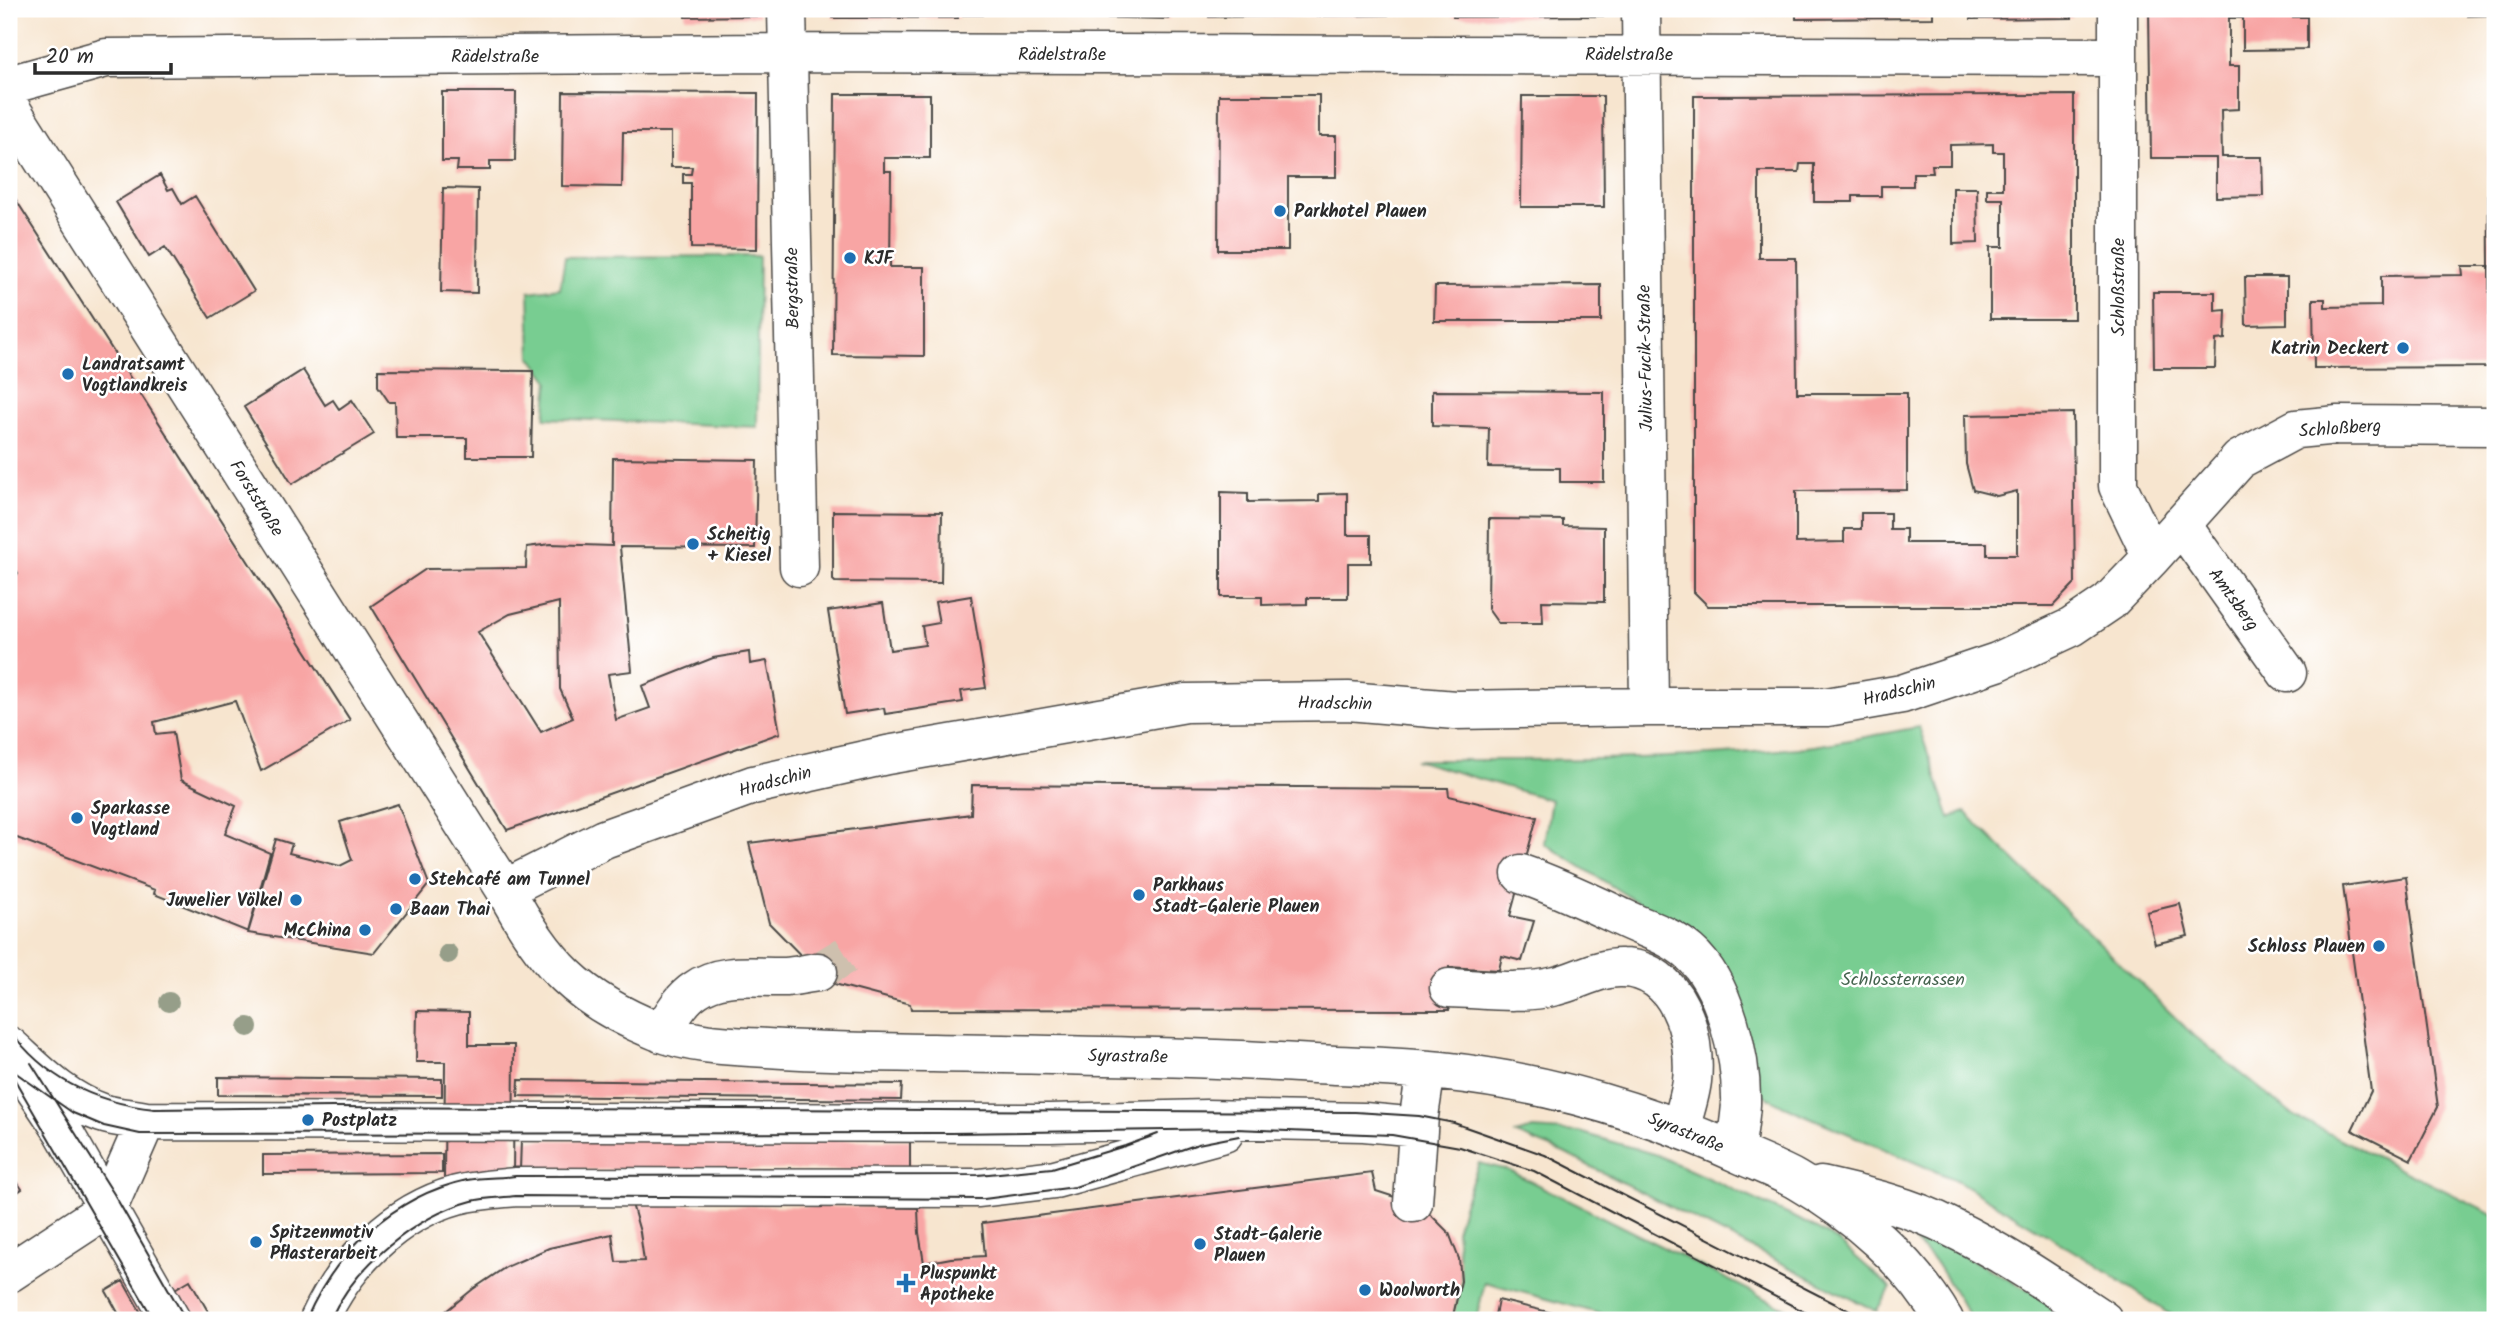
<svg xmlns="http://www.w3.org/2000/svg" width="2504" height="1329" font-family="Kalam,sans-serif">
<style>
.green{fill:#78cd91;stroke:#527c5e;stroke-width:2}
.building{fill:#f8a5a4;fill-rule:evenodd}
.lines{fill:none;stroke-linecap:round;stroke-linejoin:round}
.minor-tunnel{stroke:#cec0ae;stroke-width:38;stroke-dasharray:38 19;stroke-linecap:butt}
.minor-casing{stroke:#4a4744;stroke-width:41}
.minor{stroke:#fff;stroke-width:38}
.tram{stroke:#2b2b2b;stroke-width:2}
.tree{fill:#969e89}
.poi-dot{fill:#1f6fb2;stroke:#fff;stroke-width:2.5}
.labels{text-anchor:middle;stroke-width:5;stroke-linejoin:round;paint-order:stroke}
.street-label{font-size:18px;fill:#2b2b2b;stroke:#fff}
.poi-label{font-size:18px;font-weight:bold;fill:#2b2b2b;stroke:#fff;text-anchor:start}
.park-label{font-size:18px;fill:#46644f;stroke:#fff}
</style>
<rect width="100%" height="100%" fill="#fff"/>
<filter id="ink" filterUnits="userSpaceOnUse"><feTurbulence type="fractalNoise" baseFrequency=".0143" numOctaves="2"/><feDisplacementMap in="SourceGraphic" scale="14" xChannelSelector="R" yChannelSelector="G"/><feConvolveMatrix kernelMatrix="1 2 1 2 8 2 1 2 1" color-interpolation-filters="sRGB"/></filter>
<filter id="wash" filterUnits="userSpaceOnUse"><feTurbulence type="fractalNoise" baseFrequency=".00686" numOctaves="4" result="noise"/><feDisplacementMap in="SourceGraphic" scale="28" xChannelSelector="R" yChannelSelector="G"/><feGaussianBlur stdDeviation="1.57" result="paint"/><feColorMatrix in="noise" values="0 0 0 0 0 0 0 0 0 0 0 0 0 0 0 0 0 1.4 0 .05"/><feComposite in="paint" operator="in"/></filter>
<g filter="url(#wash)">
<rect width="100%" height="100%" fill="#f7e5cf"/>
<!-- green -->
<path class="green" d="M759 256 757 427 545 418 549 381 531 357 529 292 560 288 565 257Z
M1919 727 1950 818 1965 812 2191 1033 2295 1117 2495 1215V1320H2178L2098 1266 1958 1181 1784 1106 1757 1091 1690 936 1544 843 1551 800 1415 760C1543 760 1671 761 1798 748 1839 743 1879 734 1919 727Z
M1533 1129 1579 1132 1657 1155 1798 1219 1837 1240 1891 1288 1876 1311 1564 1153 1516 1134Z
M1479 1163 1508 1170 1809 1320H1623L1485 1282 1476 1320H1451L1461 1281 1456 1231 1464 1203Z
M1899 1220 2083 1320H1972L1936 1263 1898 1225Z"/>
<g id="blocks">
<!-- building -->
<path class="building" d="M685 9H758V16L685 17Z
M833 9H983V15H958V18H833Z
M1080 9H1169V19L1080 17Z
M1209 9H1388V15L1209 17Z
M1453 9H1603V16L1453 17Z
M1796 9H1933V18L1796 19Z
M1971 9H2072V18L1971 19Z
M2149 9H2293V17H2307V49L2243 50V18H2229V66H2239V109L2221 110 2222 157H2262L2263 196 2216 197V158H2151Z
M2468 9H2495V15L2468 16Z
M442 92H516L515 161H490V170H457L458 161H442Z
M563 92 758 93 757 249 691 248V183H683V174H691L692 167H671V132H623L622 187 562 186Z
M835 94H930V158H884V171H891L890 267H924V356L833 355Z
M1219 95H1319V136H1336V177H1288V250H1218Z
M2074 95V319H1990V247H2003V199H1987V189H2003V152H1993V144L1950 145V165H1932L1933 173H1913V186H1881V196H1853V202H1814V164H1800L1799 172H1759V258H1796L1797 393H1907V490L1796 491V543L1844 542V529H1861V513H1890V529H1906V543H1987V555H2017V491L1997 496 1973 490 1966 464 1965 415 2073 413 2075 583 2053 606H1708L1694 592V96Z
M1522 96H1603L1604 207H1521Z
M2488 155H2495V266H2489Z
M160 175 168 190 173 188 182 204 195 196 254 291 210 318 165 247 149 257 116 202Z
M443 188 478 189 477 293 441 292Z
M1953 188H1977L1978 243 1953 244Z
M9 189 350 720 261 771 235 701 154 722 156 734 173 732 181 780 236 806 225 834 270 853 248 932 154 894 155 890 9 835V587L18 573 9 559Z
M2462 266H2489L2490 367 2314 368 2313 299H2325V307L2381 306V276L2463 275Z
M2245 277H2287V324L2246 325Z
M1601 285V321H1434L1435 286Z
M2153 292H2215V311L2226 310 2225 339 2216 340 2215 368H2154Z
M303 370 325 405 333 400 339 409 352 400 374 434 292 484 244 407Z
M378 370 533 371 531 457H467V438H396L395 402H389L378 386Z
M1432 391 1604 392V482H1560V468L1488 467 1489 428 1432 426Z
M613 458 757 460 755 548 620 547 632 671 608 674 616 720 650 708 642 686 713 658 749 652 750 664 767 661 780 733 507 830 371 606 426 569 526 568 527 547 551 544 612 546ZM559 602 560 689 573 718 541 732 478 632 510 614Z
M1221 492 1248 493V502L1319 501V494L1347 493V535H1371V563H1348V598H1307V604L1262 605V597H1221Z
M833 511 942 512 941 583 835 582 833 580Z
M1489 519 1563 520V526L1604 527V602L1542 601 1543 623H1498L1488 609Z
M971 596 986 688 961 691 963 702 885 714 884 708 845 714 828 611 883 603 890 650 925 645 922 626 939 623 935 602Z
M972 785 1448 788 1449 796 1537 817 1510 916 1534 921 1522 961 1502 956 1499 970 1449 967V1010L911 1009 910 1004 827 982 769 923 749 843 971 814Z
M398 804 429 884 374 953 248 933 276 839 292 844 289 853 340 866 352 860 340 822Z
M2406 877 2438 1107 2411 1160 2352 1130 2371 1091 2343 886Z
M2180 904 2188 936 2155 944 2147 912Z
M417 1011 469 1012V1045H514L513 1181 444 1180 445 1062H416Z
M218 1077 442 1079V1096L218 1095Z
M519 1080 902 1084 901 1100 518 1096Z
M521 1140H910V1170H520Z
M442 1154V1173L263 1174V1155Z
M9 1171 22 1189 9 1198Z
M1372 1173 1376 1191 1413 1203 1433 1217 1449 1233 1459 1259 1461 1281 1452 1320H435L473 1289 506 1267 549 1248 612 1234 616 1262 644 1261 640 1232 632 1204 918 1208 919 1233 924 1263 951 1258 985 1256 982 1223Z
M190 1280 213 1320H190L173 1290Z
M123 1281 145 1320H122L106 1291Z
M1498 1300 1578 1319V1320H1494Z"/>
</g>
</g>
<g filter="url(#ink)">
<use href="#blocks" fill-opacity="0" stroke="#4a4744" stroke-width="2"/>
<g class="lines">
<!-- minor-tunnel -->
<path class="minor-tunnel" d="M818 972 846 955"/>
<defs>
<path id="minor" d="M787 9 799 567
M1641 9 1649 707
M2118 9V486L2152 557
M9 85 106 58 786 53 2118 57
M9 106 505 889C544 963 579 1000 657 1031 692 1045 730 1046 767 1048 822 1052 878 1052 933 1053 1061 1055 1187 1056 1314 1064 1357 1066 1399 1067 1441 1071 1547 1082 1649 1112 1746 1157 1762 1164 1780 1171 1796 1180 1855 1214 1910 1261 1944 1320
M2181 524 2287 673
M1521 874C1556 886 1589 902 1623 918 1645 929 1670 935 1689 952 1725 983 1742 1058 1741 1104 1740 1120 1737 1136 1735 1152
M505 889 604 839 753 785 887 755 1186 703 1348 701 1455 710 1649 707H1827L1902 694 1997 662 2072 627 2109 602 2152 557 2240 459 2296 429 2338 425 2495 426
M1449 988C1484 989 1521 995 1556 986 1578 981 1599 967 1622 968 1678 969 1697 1035 1692 1081 1690 1097 1685 1112 1680 1128
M661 1033C671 1018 680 1000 695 990 721 971 756 978 786 977 797 976 808 973 818 972
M9 1046C38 1072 64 1100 102 1113 116 1118 132 1118 146 1121L1050 1123 1206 1119 1364 1122 1418 1127
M28 1079 63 1131 171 1320
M1821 1186C1865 1196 1910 1206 1950 1227 2004 1253 2053 1287 2103 1320
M1413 1203 1419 1116 1426 1070
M108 1208 146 1121
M9 1273 108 1208
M319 1320C345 1263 395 1212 457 1195 476 1190 496 1189 516 1187L979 1188 1055 1179 1224 1133"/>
</defs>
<!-- minor casing -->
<use href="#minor" class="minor-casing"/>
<!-- minor -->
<use href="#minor" class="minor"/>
<!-- tram -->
<path class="tram" d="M9 1029C45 1079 95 1103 155 1109L333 1107 1355 1112 1419 1116 1454 1123 1545 1155 1867 1320
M31 1063 114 1194 186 1320
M9 1068 73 1113 104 1126 140 1134 951 1133 1236 1129 1392 1135 1460 1147 1534 1171 1820 1320
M12 1075 154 1320
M306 1320C335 1252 393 1196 467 1180 483 1177 500 1178 516 1176L978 1175 1052 1168 1125 1146 1158 1134
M330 1320C354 1267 415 1216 472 1201 486 1197 502 1198 516 1196L984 1199 1075 1187 1198 1144 1239 1136"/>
</g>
<!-- trees -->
<g class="tree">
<circle cx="448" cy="954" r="10"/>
<circle cx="169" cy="1002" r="10"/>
<circle cx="248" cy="1027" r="10"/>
</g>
</g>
<!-- markers -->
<g class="poi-dot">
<circle cx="1280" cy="211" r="7"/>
<circle cx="850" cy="258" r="7"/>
<circle cx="2403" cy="348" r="7"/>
<circle cx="68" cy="374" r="7"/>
<circle cx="693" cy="544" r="7"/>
<circle cx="77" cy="818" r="7"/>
<circle cx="415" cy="879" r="7"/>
<circle cx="1139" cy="895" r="7"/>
<circle cx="296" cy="900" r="7"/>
<circle cx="396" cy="909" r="7"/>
<circle cx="365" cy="930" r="7"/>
<circle cx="2379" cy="946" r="7"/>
<circle cx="308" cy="1120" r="7"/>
<circle cx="256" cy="1242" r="7"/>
<circle cx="1200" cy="1244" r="7"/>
<path d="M902.5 1272.5h7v7h7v7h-7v7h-7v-7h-7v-7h7z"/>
<circle cx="1365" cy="1290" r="7"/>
</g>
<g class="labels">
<!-- street labels -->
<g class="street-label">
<text x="1062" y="60">Rädelstraße</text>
<text x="1629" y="60">Rädelstraße</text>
<text x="495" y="62">Rädelstraße</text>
<text transform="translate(2118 287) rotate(-90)" y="6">Schloßstraße</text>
<text transform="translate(792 288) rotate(-91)" y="6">Bergstraße</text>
<text transform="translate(1645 358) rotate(-91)" y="6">Julius-Fucik-Straße</text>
<text transform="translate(2340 428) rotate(-4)" y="6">Schloßberg</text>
<text transform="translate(257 498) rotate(58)" y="6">Forststraße</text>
<text transform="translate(2234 599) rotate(54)" y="6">Amtsberg</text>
<text transform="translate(1899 691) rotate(-14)" y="6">Hradschin</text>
<text transform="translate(1335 703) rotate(1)" y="6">Hradschin</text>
<text transform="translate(775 781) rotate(-15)" y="6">Hradschin</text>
<text transform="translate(1128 1056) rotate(1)" y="6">Syrastraße</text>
<text transform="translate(1686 1132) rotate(22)" y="6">Syrastraße</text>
</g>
<!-- poi labels -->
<g class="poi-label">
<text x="1294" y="217">Parkhotel Plauen</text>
<text x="864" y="264">KJF</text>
<text x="2389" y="354" text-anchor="end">Katrin Deckert</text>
<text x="82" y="370">Landratsamt<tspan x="82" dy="21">Vogtlandkreis</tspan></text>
<text x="707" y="540">Scheitig<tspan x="707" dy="21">+ Kiesel</tspan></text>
<text x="91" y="814">Sparkasse<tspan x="91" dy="21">Vogtland</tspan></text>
<text x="429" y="885">Stehcafé am Tunnel</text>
<text x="1153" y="891">Parkhaus<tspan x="1153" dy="21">Stadt-Galerie Plauen</tspan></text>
<text x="282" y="906" text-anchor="end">Juwelier Völkel</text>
<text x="410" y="915">Baan Thai</text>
<text x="351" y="936" text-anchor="end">McChina</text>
<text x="2365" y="952" text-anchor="end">Schloss Plauen</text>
<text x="322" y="1126">Postplatz</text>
<text x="270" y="1238">Spitzenmotiv<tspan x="270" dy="21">Pflasterarbeit</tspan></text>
<text x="1214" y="1240">Stadt-Galerie<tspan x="1214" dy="21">Plauen</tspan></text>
<text x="920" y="1279">Pluspunkt<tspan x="920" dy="21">Apotheke</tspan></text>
<text x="1379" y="1296">Woolworth</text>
</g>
<!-- park labels -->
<g class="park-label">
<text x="1903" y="985">Schlossterrassen</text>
</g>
</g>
<!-- margin -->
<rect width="2504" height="1329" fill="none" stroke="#fff" stroke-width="35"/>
<!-- scale -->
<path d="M35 63v10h136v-10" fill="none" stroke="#2b2b2b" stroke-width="3.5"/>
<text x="46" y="63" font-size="21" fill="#2b2b2b" stroke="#ffffff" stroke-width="5" paint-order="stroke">20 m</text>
</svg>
